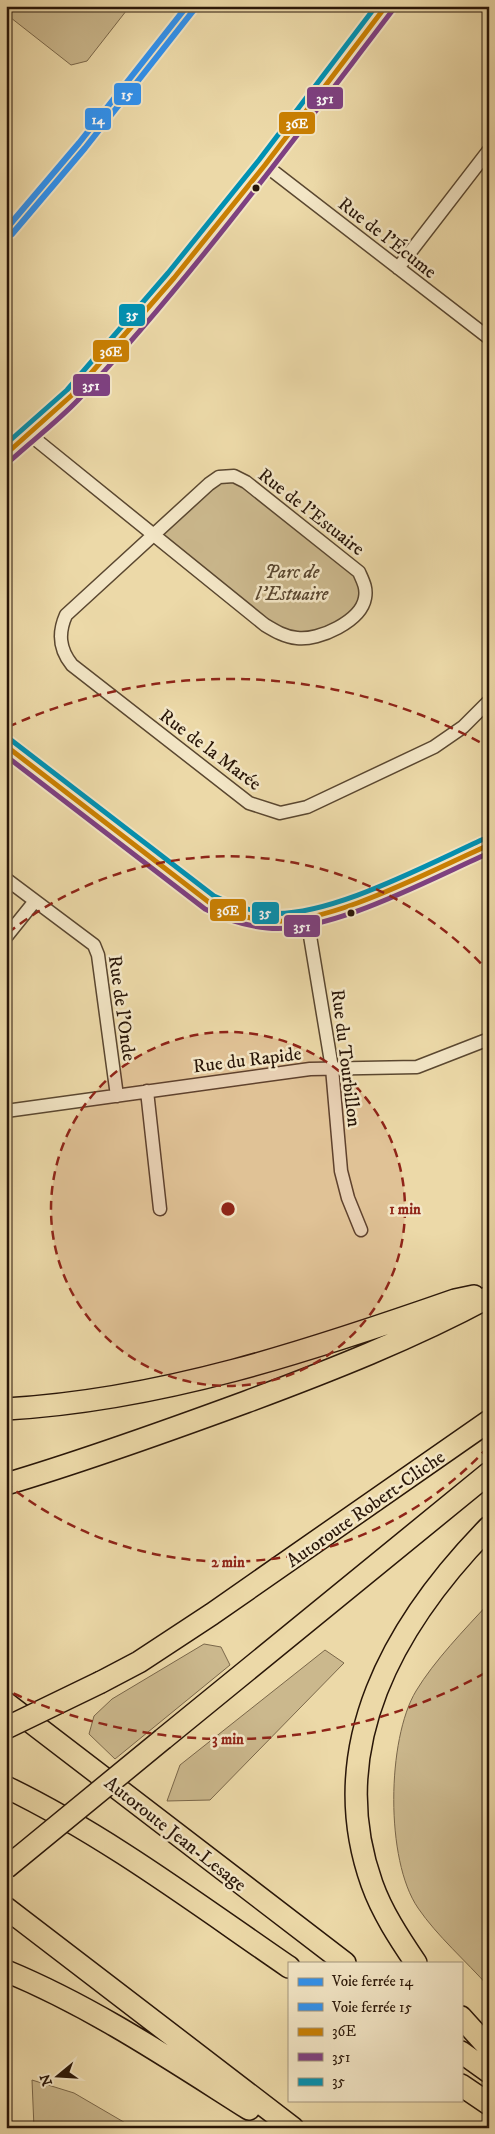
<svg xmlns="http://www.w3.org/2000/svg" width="495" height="2134" font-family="'IM FELL DW Pica',serif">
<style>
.green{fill:#cbb88d;stroke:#7a674a}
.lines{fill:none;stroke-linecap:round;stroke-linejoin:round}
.minor-casing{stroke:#5a4730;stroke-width:15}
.motorway-casing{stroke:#291608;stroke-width:24}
.minor{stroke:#f3e6c6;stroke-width:12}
.motorway{stroke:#ecd9a8;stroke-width:21}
.motorway-bridge-casing{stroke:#291608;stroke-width:24;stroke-linecap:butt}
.motorway-bridge{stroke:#ecd9a8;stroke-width:21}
.bus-1-casing{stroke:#f3e6c6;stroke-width:9}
.bus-2-casing{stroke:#f3e6c6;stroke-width:9}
.bus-3-casing{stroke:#f3e6c6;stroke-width:9}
.bus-1{stroke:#ca8002;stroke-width:5}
.bus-2{stroke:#7e4082;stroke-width:5}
.bus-3{stroke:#0091b3;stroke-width:5}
.rail-1-casing{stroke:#f3e6c6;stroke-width:10}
.rail-2-casing{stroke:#f3e6c6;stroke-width:10}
.rail-1{stroke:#3092f0;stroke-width:6}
.rail-2{stroke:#3092f0;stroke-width:6}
.ring{fill:none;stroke:#8f2418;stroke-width:2.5;stroke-dasharray:9 6}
.bus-dot{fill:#291608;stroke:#f3e6c6;stroke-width:2}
.labels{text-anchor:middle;stroke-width:5;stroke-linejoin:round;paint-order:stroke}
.street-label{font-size:19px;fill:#291608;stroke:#f3e6c6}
.park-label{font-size:19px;font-style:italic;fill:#5a4730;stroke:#f3e6c6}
.centre{fill:#8f2418;stroke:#f3e6c6;stroke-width:2.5}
.ring-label{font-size:15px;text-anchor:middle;font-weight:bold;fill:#8f2418;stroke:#f3e6c6;stroke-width:5;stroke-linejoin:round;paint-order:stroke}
.line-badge{stroke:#f3e6c6;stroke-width:2}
.badge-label{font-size:14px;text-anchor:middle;font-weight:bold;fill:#fff}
</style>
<rect width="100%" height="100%" fill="#ecd9a8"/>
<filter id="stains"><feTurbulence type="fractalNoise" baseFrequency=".004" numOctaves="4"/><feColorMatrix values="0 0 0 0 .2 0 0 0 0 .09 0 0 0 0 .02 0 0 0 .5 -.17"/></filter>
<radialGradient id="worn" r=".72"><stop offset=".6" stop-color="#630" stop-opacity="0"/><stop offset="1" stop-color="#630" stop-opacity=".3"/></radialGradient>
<!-- green -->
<path class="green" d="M6 6H130L87 61 71 65 6 14Z
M234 476 359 572 365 599 335 630 282 635 156 535 209 484Z
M489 1603V1987C466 1961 437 1936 418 1908 385 1860 387 1739 416 1691 434 1661 465 1629 489 1603Z
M204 1644 221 1647 230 1665 115 1759 89 1734 94 1716 112 1699Z
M325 1650 344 1663 210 1800 167 1801 180 1765Z
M32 2080 74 2093 134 2128H34Z"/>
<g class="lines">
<defs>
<path id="minor" d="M265 165 489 338
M398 268 489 150
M29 434 265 625C275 631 285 637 297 638 319 641 361 621 365 598 367 588 363 581 359 572L246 482 234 476 219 477 209 484 66 615C58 633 59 649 72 665L249 803 280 813 307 807 434 747 463 727 489 701
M6 454 72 395 174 278 265 165 386 6
M6 746 210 903 241 916 269 921 307 918 355 904 489 845
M6 879 94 945 98 955 117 1096
M307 918 332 1068 341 1171 348 1198 361 1230
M6 937 35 901
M147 1091 160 1209
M6 1111 310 1069 417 1067 489 1039"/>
<path id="motorway" d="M6 1409C162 1400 309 1351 455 1300L474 1296
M6 1484C87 1460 167 1431 246 1402 329 1371 411 1339 489 1297
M101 1682 139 1662 212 1614 489 1421
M6 1703 345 1963
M163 1739 489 1473
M6 1787C107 1836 197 1904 289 1967
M6 1908 293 2128
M416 1963C399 1938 382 1912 372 1884 323 1747 395 1623 489 1527
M6 1971C93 2007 170 2059 249 2109
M461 2017 489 2048
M461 2052 489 2072
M461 2085 489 2104"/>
</defs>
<!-- minor casing -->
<use href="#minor" class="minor-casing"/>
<!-- motorway casing -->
<use href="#motorway" class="motorway-casing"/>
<!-- minor -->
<use href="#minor" class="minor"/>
<!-- motorway -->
<use href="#motorway" class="motorway"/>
<defs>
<path id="motorway-bridge" d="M6 1728 101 1682
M6 1868 163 1739"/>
</defs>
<!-- motorway-bridge casing -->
<use href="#motorway-bridge" class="motorway-bridge-casing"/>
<!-- motorway-bridge -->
<use href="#motorway-bridge" class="motorway-bridge"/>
<defs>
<path id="bus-1" d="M6 454 72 395 174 278 265 165 386 6
M6 746 210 903C229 911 247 919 268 921 329 926 432 870 489 845"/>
<path id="bus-2" d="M11 460C33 440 58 421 79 399 192 277 291 143 392 11
M6 756 205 909C225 919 245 926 267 928 328 935 432 878 489 853"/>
<path id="bus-3" d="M6 444 67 390 168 273 259 160 376 6
M11 740 214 896C232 904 249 911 268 913 327 919 430 863 486 838"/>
</defs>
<!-- bus-1 casing -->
<use href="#bus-1" class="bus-1-casing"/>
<!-- bus-2 casing -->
<use href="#bus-2" class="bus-2-casing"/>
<!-- bus-3 casing -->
<use href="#bus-3" class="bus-3-casing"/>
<!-- bus-1 -->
<use href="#bus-1" class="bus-1"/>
<!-- bus-2 -->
<use href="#bus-2" class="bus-2"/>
<!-- bus-3 -->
<use href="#bus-3" class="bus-3"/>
<defs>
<path id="rail-1" d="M6 229 79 143 187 6"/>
<path id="rail-2" d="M12 234 85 148 193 11"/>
</defs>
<!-- rail-1 casing -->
<use href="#rail-1" class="rail-1-casing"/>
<!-- rail-2 casing -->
<use href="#rail-2" class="rail-2-casing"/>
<!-- rail-1 -->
<use href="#rail-1" class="rail-1"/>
<!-- rail-2 -->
<use href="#rail-2" class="rail-2"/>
</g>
<!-- distance rings -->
<circle cx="228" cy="1209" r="177" fill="#8f2418" fill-opacity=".12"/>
<g class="ring">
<circle cx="228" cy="1209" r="177"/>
<path d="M488 1447A353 353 0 0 1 8 1485M8 933A353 353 0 0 1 488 971"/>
<path d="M485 1673A530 530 0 0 1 8 1691M8 727A530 530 0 0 1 485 745"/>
</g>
<!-- markers -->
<g class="bus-dot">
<circle cx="256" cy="188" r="4.5"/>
<circle cx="351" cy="913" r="4.5"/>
</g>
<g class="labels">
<!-- street labels -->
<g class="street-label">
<text transform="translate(388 237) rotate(38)" y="7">Rue de l'Écume</text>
<text transform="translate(312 511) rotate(38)" y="7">Rue de l'Estuaire</text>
<text transform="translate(211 749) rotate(37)" y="7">Rue de la Marée</text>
<text transform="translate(123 1008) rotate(82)" y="7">Rue de l'Onde</text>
<text transform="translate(347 1058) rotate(83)" y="7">Rue du Tourbillon</text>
<text transform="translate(247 1059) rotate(-7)" y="7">Rue du Rapide</text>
<text transform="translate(365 1508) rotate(-35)" y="7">Autoroute Robert-Cliche</text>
<text transform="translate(176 1833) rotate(38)" y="7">Autoroute Jean-Lesage</text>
</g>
<!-- park labels -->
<g class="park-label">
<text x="292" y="578">Parc de<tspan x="292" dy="22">l'Estuaire</tspan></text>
</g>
</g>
<circle cx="228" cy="1209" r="8" class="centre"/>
<g class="ring-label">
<text x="405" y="1214">1 min</text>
<text x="228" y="1567">2 min</text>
<text x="228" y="1744">3 min</text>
</g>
<g class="line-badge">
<rect x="113" y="82" width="29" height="24" rx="5" fill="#3092f0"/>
<rect x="306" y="86" width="38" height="24" rx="5" fill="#7e4082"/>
<rect x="84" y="107" width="28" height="24" rx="5" fill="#3092f0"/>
<rect x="278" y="111" width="38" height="24" rx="5" fill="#ca8002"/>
<rect x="118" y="303" width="28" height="24" rx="5" fill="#0091b3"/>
<rect x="92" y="339" width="38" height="24" rx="5" fill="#ca8002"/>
<rect x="72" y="373" width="39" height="24" rx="5" fill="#7e4082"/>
<rect x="209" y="898" width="38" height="24" rx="5" fill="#ca8002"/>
<rect x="251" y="901" width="29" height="24" rx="5" fill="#0091b3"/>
<rect x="283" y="914" width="38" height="24" rx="5" fill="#7e4082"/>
</g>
<g class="badge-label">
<text x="127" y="99">15</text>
<text x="325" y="103">351</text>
<text x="98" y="124">14</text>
<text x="297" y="128">36E</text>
<text x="132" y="319">35</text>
<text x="111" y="356">36E</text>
<text x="91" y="390">351</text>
<text x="228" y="915">36E</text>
<text x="265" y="917">35</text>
<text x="302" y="931">351</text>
</g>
<!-- margin -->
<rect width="495" height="2134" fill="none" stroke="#ecd9a8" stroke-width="25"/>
<rect x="8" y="8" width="480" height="2119" fill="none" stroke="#291608" stroke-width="2.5"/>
<rect x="12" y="12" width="470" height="2109" fill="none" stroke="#291608"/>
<!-- legend -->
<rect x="288" y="1962" width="175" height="140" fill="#f3e6c6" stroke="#a2937a"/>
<rect x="298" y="1978" width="25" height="8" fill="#3092f0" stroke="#a2937a"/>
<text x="332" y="1986" font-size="15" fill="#291608">Voie ferrée 14</text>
<rect x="298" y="2003" width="25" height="8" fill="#3092f0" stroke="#a2937a"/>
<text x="332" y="2012" font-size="15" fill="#291608">Voie ferrée 15</text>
<rect x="298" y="2028" width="25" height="8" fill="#ca8002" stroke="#a2937a"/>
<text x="332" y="2036" font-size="15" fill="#291608">36E</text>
<rect x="298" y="2053" width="25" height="8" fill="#7e4082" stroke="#a2937a"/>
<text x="332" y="2062" font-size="15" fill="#291608">351</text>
<rect x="298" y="2078" width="25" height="8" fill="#0091b3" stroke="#a2937a"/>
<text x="332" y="2086" font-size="15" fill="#291608">35</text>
<!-- north arrow -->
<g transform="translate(58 2076) rotate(252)" stroke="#f3e6c6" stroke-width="4" paint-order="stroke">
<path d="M0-4L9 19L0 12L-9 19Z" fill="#291608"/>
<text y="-8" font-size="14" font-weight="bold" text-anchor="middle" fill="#291608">N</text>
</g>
<rect width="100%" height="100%" filter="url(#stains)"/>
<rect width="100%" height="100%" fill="url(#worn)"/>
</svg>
